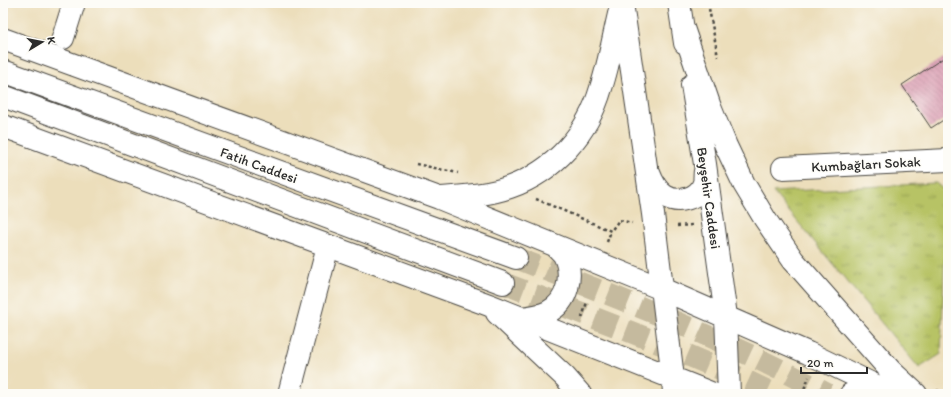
<svg xmlns="http://www.w3.org/2000/svg" width="951" height="397" font-family="Itim,sans-serif">
<style>
.grass{fill:url(#grass-tufts);stroke:#717748}
.building{fill:url(#building-back-hatch)}
.lines{fill:none;stroke-linecap:round;stroke-linejoin:round}
.primary-tunnel{stroke:#c5ba9e;stroke-width:22;stroke-dasharray:22 11;stroke-linecap:butt}
.street-casing{stroke:#484641;stroke-width:24}
.primary-casing{stroke:#484641;stroke-width:24}
.highway-casing{stroke:#484641;stroke-width:24}
.path{stroke:#484641;stroke-width:2.5;stroke-dasharray:3 3;stroke-linecap:butt}
.street{stroke:#fff;stroke-width:22}
.primary{stroke:#fff;stroke-width:22}
.highway{stroke:#fff;stroke-width:22}
.labels{text-anchor:middle;stroke-width:3;stroke-linejoin:round;paint-order:stroke}
.street-label{font-size:14px;fill:#2b2b2b;stroke:#fdfcf7}
</style>
<defs>
<pattern id="grass-tufts" width="24" height="20" patternUnits="userSpaceOnUse"><rect width="24" height="20" fill="#b7c365"/><path d="M3 7l-1-3M5 7V3M7 7l1-3M15 17l-1-3M17 17v-4M19 17l1-3" fill="none" stroke="#959f53"/></pattern>
<pattern id="building-back-hatch" width="6" height="6" patternUnits="userSpaceOnUse"><rect width="6" height="6" fill="#d99bb0"/><path d="M-1 5l2 2M0 0l6 6M5-1l2 2" fill="none" stroke="#b07f8f"/></pattern>
</defs>
<rect width="100%" height="100%" fill="#fdfcf7"/>
<filter id="ink" filterUnits="userSpaceOnUse"><feTurbulence type="fractalNoise" baseFrequency=".025" numOctaves="2"/><feDisplacementMap in="SourceGraphic" scale="8" xChannelSelector="R" yChannelSelector="G"/><feConvolveMatrix kernelMatrix="1 2 1 2 8 2 1 2 1" color-interpolation-filters="sRGB"/></filter>
<filter id="wash" filterUnits="userSpaceOnUse"><feTurbulence type="fractalNoise" baseFrequency=".012" numOctaves="4" result="noise"/><feDisplacementMap in="SourceGraphic" scale="16" xChannelSelector="R" yChannelSelector="G"/><feGaussianBlur stdDeviation="0.9" result="paint"/><feColorMatrix in="noise" values="0 0 0 0 0 0 0 0 0 0 0 0 0 0 0 0 0 1.4 0 .05"/><feComposite in="paint" operator="in"/></filter>
<g filter="url(#wash)">
<rect width="100%" height="100%" fill="#ecdebb"/>
<!-- grass -->
<path class="grass" d="M936 183 947 193 941 354 919 368 773 192Z"/>
<g id="blocks">
<!-- building -->
<path class="building" d="M948 55V117L931 128 902 85Z"/>
</g>
</g>
<g filter="url(#ink)">
<use href="#blocks" fill-opacity="0" stroke="#484641" stroke-width="1"/>
<g class="lines">
<!-- primary-tunnel -->
<path class="primary-tunnel" d="M516 258C622 299 727 340 827 394
M503 283C594 318 686 351 774 394"/>
<defs>
<path id="street" d="M63 38 74 3
M783 168 948 160
M289 394 328 246"/>
<path id="primary" d="M3 71 516 258
M3 96 503 283
M673 378 674 394"/>
<path id="highway" d="M622 3 653 214 673 378
M679 3 685 43
M683 28 710 107 726 146 744 184 765 219 793 260 890 370 916 394
M3 39 439 198 662 289 808 353 893 394
M692 85 705 164 726 316 729 394
M3 126 489 305 713 394
M649 173C652 181 657 191 665 196 678 204 699 199 704 183 705 180 704 174 705 171
M441 198C464 196 488 195 510 187 555 171 588 133 601 88 609 64 613 39 619 14
M497 313 565 377 580 394
M520 318C530 317 540 316 548 312 568 302 574 275 564 255 562 252 558 249 556 246
M851 394C862 390 872 390 884 392"/>
</defs>
<!-- street casing -->
<use href="#street" class="street-casing"/>
<!-- primary casing -->
<use href="#primary" class="primary-casing"/>
<!-- highway casing -->
<use href="#highway" class="highway-casing"/>
<!-- path -->
<path class="path" d="M708 3 718 57
M416 164 458 173
M536 199 611 231 619 220 632 223
M677 226 692 225
M607 242 611 231
M582 318 587 302
M937 390 942 394
M802 394 809 377"/>
<!-- street -->
<use href="#street" class="street"/>
<!-- primary -->
<use href="#primary" class="primary"/>
<!-- highway -->
<use href="#highway" class="highway"/>
</g>
</g>
<g class="labels">
<!-- street labels -->
<g class="street-label">
<text transform="translate(866 164) rotate(-3)" y="5">Kumbağları Sokak</text>
<text transform="translate(259 165) rotate(20)" y="5">Fatih Caddesi</text>
<text transform="translate(709 198) rotate(82)" y="5">Beyşehir Caddesi</text>
</g>
</g>
<!-- margin -->
<rect width="951" height="397" fill="none" stroke="#fdfcf7" stroke-width="16"/>
<!-- north arrow -->
<g transform="translate(42 42) rotate(80)" stroke="#fdfcf7" stroke-width="3" paint-order="stroke">
<path d="M0-3L7 15L0 10L-7 15Z" fill="#2b2b2b"/>
<text y="-6" font-size="11" font-weight="bold" text-anchor="middle" fill="#2b2b2b">K</text>
</g>
<!-- scale -->
<path d="M801 367v6h66v-6" fill="none" stroke="#2b2b2b" stroke-width="2"/>
<text x="807" y="367" font-size="12" fill="#2b2b2b" stroke="#fdfcf7" stroke-width="3" paint-order="stroke">20 m</text>
</svg>
